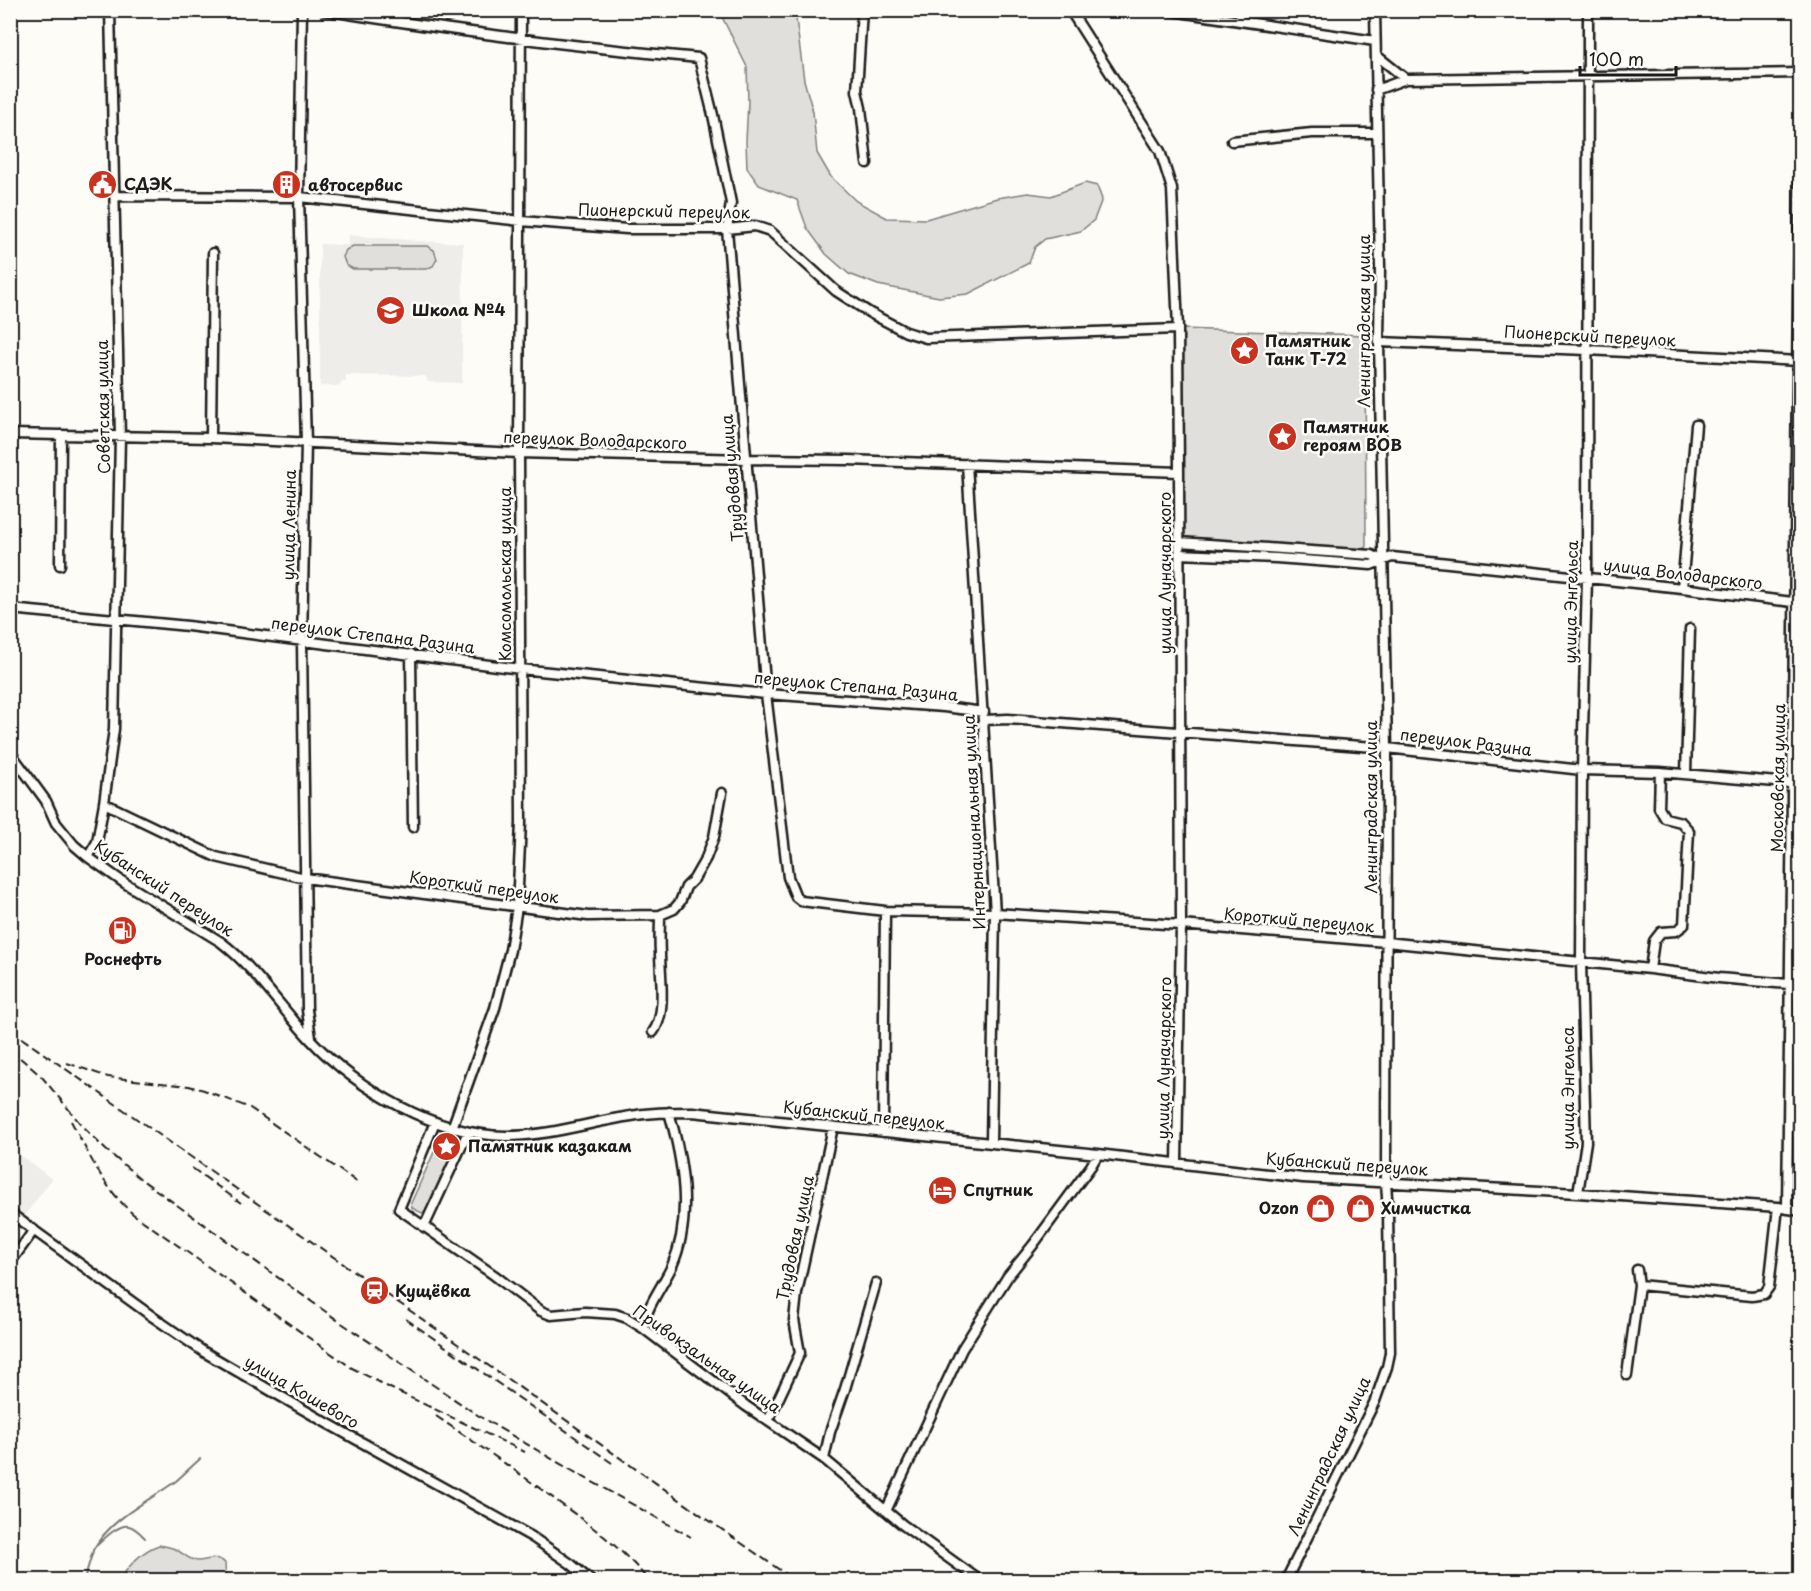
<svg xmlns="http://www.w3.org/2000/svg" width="1811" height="1591" font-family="'Playpen Sans',sans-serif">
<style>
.built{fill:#eeede9}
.green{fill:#e0dfdb;stroke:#7e7e7c;stroke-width:1.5}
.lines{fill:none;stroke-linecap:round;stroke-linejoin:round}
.stream{stroke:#797876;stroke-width:2}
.minor-casing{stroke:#1c1c1c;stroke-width:13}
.minor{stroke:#fdfcf7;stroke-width:8}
.rail{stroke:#1c1c1c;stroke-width:2;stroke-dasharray:9 4.5;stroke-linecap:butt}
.labels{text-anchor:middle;stroke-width:5;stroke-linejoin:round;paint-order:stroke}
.poi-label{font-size:16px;font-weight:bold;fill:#1c1c1c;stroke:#fdfcf7;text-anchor:start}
.street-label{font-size:16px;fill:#1c1c1c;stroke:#fdfcf7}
</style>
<rect width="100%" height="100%" fill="#fdfcf7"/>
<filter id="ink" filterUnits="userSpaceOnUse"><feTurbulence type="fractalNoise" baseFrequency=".0167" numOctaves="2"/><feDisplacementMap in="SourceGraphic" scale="12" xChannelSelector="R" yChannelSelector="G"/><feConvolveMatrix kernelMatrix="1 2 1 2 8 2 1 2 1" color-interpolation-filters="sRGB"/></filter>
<g filter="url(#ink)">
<!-- built -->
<path class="built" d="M349 235 418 241 463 243 462 383 428 382 426 376 346 375V382H341L340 386H320V244L348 245Z
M11 1148 52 1179 24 1216 11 1206Z"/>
<!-- green -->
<path class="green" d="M719 11H795L804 80 813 112 817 153 831 177 856 201 887 218 926 219 997 198 1028 193 1051 196 1085 183 1097 186 1102 199 1094 220 1081 231 1045 239 1035 247 1029 263 968 294 939 297 878 285 849 274 826 254 807 228 797 200 759 185 747 168 746 141 748 102 747 67Z
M353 246H427L434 250 437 259 433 266 426 269H353L346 265 343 257 346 250Z
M1181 329 1365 335 1366 549 1184 539Z
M449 1134 456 1137 458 1144 428 1211 422 1213 412 1208 411 1203 440 1139 443 1135Z
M159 1545C165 1546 171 1547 177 1550 184 1554 190 1561 198 1561 209 1561 216 1554 225 1563L226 1580H119C130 1565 141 1551 159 1545Z"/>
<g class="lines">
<!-- stream -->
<path class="stream" d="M96 1546C103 1540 119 1523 129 1526 135 1527 141 1534 145 1538
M93 1550C112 1517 146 1503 176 1481 184 1474 192 1466 200 1459
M84 1580 93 1551"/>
<defs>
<path id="minor" d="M302 10 299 197 306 442 302 642 307 1010 311 1038
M323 10C448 30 573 47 699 58L713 115 731 203 727 229 766 694 788 877 796 897 801 901 885 911 995 913 1181 925 1386 942 1650 969 1719 978 1800 985
M862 10 857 91 861 108 867 163
M1070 10 1160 151 1172 189 1178 329 1179 472 1181 925 1177 1163
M1165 10 1375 41
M1240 21 1241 10
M1376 55 1406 79
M1376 90 1406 79 1800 73
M1232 141 1312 133H1377
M114 196 299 197 521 221 627 229H727L755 226 770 231 836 291 870 313 906 332 926 338 1178 329
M1379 342 1587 350 1800 361
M10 434 211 438 519 453 746 459 848 460 1179 472
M211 438 213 253
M967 464 995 913 991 1142
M1179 542 1372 555 1383 561
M1179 554 1276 558 1371 565 1392 557 1682 588 1800 603
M60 565 61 435
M1682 588 1696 425
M10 609 188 626 520 669 766 694 944 707 984 712
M411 654 413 827
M984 720 1008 719 1387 748 1582 770 1660 772 1800 784
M10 752 46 801 56 823 74 845 88 857 123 882 221 942C256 969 280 1007 310 1039 358 1090 436 1135 506 1136 551 1136 593 1121 637 1115 655 1112 674 1112 692 1112L1098 1154 1303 1178 1578 1193 1778 1207 1800 1211
M1686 774 1690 629
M104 803 216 857 305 878 588 916 660 915 674 909 680 902 686 887 694 879 706 858 714 837 722 793
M88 857 97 842 104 803 114 729 120 436 110 10
M1650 969 1654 941 1661 932 1676 931 1684 925 1689 831 1681 822 1665 818 1659 808 1660 772
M653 1032C667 1014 660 975 660 953 659 940 660 928 660 915
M435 1122 399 1209 494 1275 541 1311 551 1315 585 1312 615 1314 627 1318 643 1328 746 1406 824 1459 903 1525 979 1580
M452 1128 495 1008 510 950 517 907 521 823 519 453 521 10
M883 1132 885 911
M1578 1193 1586 1142 1581 962 1582 770 1587 578 1588 10
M1787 1209 1800 131
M10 1213 153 1317 204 1352 325 1422 532 1537 571 1564 590 1580
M424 1227 468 1132
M10 1263 34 1230
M1639 1285 1752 1296 1764 1294 1769 1287 1778 1207
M643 1328C647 1305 662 1287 672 1266 693 1218 683 1161 669 1112
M1627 1375 1639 1285 1637 1270
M768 1421 800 1353 794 1320 797 1293 833 1127
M824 1459 830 1432 845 1389 876 1283
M886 1511 962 1349 1008 1276 1033 1245 1091 1166 1098 1154
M1286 1580 1375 1401 1387 1367 1390 1353 1388 1211 1386 1183 1387 748 1379 342 1380 268 1375 10"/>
</defs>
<!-- minor casing -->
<use href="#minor" class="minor-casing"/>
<!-- minor -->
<use href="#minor" class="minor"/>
<!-- rail -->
<path class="rail" d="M10 1030 794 1580
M10 1049 42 1077 84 1128 106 1150 142 1180 340 1322 482 1418 571 1470 691 1537
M67 1063 108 1077 189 1086 204 1090 250 1108 357 1182
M71 1121C90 1156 103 1187 133 1214L352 1368 390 1388 525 1452
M192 1168 241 1203
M406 1319 612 1463
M436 1416C478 1445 520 1473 561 1504 593 1527 624 1550 648 1580"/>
</g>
</g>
<!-- icons -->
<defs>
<symbol id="civic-disc" viewBox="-11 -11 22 22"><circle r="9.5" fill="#c8321e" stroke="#fdfcf7"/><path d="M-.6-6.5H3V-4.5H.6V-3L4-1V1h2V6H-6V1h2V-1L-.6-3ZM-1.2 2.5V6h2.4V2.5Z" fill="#fff"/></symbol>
<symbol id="building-disc" viewBox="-11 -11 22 22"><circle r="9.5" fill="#c8321e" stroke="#fdfcf7"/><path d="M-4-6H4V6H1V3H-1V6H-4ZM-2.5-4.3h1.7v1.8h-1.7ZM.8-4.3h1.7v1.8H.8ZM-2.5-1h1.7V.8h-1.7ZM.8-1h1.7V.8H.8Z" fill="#fff"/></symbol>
<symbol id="school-disc" viewBox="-11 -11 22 22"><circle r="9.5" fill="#c8321e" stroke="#fdfcf7"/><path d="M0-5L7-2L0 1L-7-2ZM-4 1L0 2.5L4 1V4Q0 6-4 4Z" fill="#fff"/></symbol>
<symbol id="sight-disc" viewBox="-11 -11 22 22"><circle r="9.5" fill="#c8321e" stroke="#fdfcf7"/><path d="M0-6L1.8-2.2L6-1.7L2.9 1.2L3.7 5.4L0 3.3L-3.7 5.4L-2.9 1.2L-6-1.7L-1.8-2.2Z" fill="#fff"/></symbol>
<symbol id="fuel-disc" viewBox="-11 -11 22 22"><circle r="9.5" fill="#c8321e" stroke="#fdfcf7"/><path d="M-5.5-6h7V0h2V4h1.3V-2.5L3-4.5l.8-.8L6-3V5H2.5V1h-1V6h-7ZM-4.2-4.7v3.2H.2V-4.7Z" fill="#fff"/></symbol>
<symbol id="hotel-disc" viewBox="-11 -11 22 22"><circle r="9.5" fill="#c8321e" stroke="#fdfcf7"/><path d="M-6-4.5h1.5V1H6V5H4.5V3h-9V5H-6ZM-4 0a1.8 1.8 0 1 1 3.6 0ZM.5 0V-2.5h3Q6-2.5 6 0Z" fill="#fff"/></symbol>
<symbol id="shop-disc" viewBox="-11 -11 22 22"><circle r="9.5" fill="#c8321e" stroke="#fdfcf7"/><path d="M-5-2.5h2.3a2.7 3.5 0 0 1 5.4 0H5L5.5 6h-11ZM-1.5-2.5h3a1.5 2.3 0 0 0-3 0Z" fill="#fff"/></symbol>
<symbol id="station-disc" viewBox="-11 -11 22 22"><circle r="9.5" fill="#c8321e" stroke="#fdfcf7"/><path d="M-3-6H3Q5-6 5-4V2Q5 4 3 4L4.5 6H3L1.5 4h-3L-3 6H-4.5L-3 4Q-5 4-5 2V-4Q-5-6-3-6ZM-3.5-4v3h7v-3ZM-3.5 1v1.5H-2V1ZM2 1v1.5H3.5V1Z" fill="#fff"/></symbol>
</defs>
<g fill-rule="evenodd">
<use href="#civic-disc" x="86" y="168" width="33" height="33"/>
<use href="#building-disc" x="270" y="168" width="33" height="33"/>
<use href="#school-disc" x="374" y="294" width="33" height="33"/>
<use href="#sight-disc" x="1228" y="334" width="33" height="33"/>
<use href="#sight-disc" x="1266" y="420" width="33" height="33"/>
<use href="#fuel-disc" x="106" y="914" width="33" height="33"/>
<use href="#sight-disc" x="430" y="1130" width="33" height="33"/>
<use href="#hotel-disc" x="926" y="1174" width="33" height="33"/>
<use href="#shop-disc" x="1304" y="1192" width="33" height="33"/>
<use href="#shop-disc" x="1344" y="1192" width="33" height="33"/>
<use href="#station-disc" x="358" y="1274" width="33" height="33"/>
</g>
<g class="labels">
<!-- poi labels -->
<g class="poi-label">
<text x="124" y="190">СДЭК</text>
<text x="308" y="191">автосервис</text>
<text x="412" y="316">Школа №4</text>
<text x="1265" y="347">Памятник<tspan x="1265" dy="18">Танк Т-72</tspan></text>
<text x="1303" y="433">Памятник<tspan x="1303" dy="18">героям ВОВ</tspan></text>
<text x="123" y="965" text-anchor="middle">Роснефть</text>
<text x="468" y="1152">Памятник казакам</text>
<text x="963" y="1196">Спутник</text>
<text x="1299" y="1214" text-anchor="end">Ozon</text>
<text x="1381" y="1214">Химчистка</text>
<text x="395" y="1297">Кущёвка</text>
</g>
<!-- street labels -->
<g class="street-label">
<text transform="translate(664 211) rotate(1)" y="6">Пионерский переулок</text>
<text transform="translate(1364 321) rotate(-90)" y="6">Ленинградская улица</text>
<text transform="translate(1590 336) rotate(3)" y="6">Пионерский переулок</text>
<text transform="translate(103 407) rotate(-91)" y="6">Советская улица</text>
<text transform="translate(595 440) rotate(2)" y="6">переулок Володарского</text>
<text transform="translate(732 478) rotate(-95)" y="6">Трудовая улица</text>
<text transform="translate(289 525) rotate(-89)" y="6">улица Ленина</text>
<text transform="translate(1165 573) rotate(-90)" y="6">улица Луначарского</text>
<text transform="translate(505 574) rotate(-90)" y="6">Комсомольская улица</text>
<text transform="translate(1683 574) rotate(7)" y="6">улица Володарского</text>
<text transform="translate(1571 602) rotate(-89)" y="6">улица Энгельса</text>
<text transform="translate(373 635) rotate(7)" y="6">переулок Степана Разина</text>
<text transform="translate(856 686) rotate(5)" y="6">переулок Степана Разина</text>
<text transform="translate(1466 742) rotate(7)" y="6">переулок Разина</text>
<text transform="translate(1778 778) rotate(-89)" y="6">Московская улица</text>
<text transform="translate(1371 807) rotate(-90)" y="6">Ленинградская улица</text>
<text transform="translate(974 822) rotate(-93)" y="6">Интернациональная улица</text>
<text transform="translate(484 887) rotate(8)" y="6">Короткий переулок</text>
<text transform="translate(164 888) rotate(33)" y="6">Кубанский переулок</text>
<text transform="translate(1299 920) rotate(5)" y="6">Короткий переулок</text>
<text transform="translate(1164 1058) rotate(-89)" y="6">улица Луначарского</text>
<text transform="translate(1568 1088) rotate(-90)" y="6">улица Энгельса</text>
<text transform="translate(864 1115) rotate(6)" y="6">Кубанский переулок</text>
<text transform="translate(1347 1164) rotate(4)" y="6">Кубанский переулок</text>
<text transform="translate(795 1238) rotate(-78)" y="6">Трудовая улица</text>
<text transform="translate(707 1359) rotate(35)" y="6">Привокзальная улица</text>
<text transform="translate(302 1392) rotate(30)" y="6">улица Кошевого</text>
<text transform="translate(1329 1456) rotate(-65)" y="6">Ленинградская улица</text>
</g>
</g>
<!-- margin -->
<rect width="1811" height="1591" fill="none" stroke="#fdfcf7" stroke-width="36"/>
<rect x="18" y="18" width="1775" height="1555" fill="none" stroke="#1c1c1c" stroke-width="2" filter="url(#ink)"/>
<!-- scale -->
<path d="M1580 66v9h96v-9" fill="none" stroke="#1c1c1c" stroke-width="3"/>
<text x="1589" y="66" font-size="18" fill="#1c1c1c" stroke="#fdfcf7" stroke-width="4.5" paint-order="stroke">100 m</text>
</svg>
